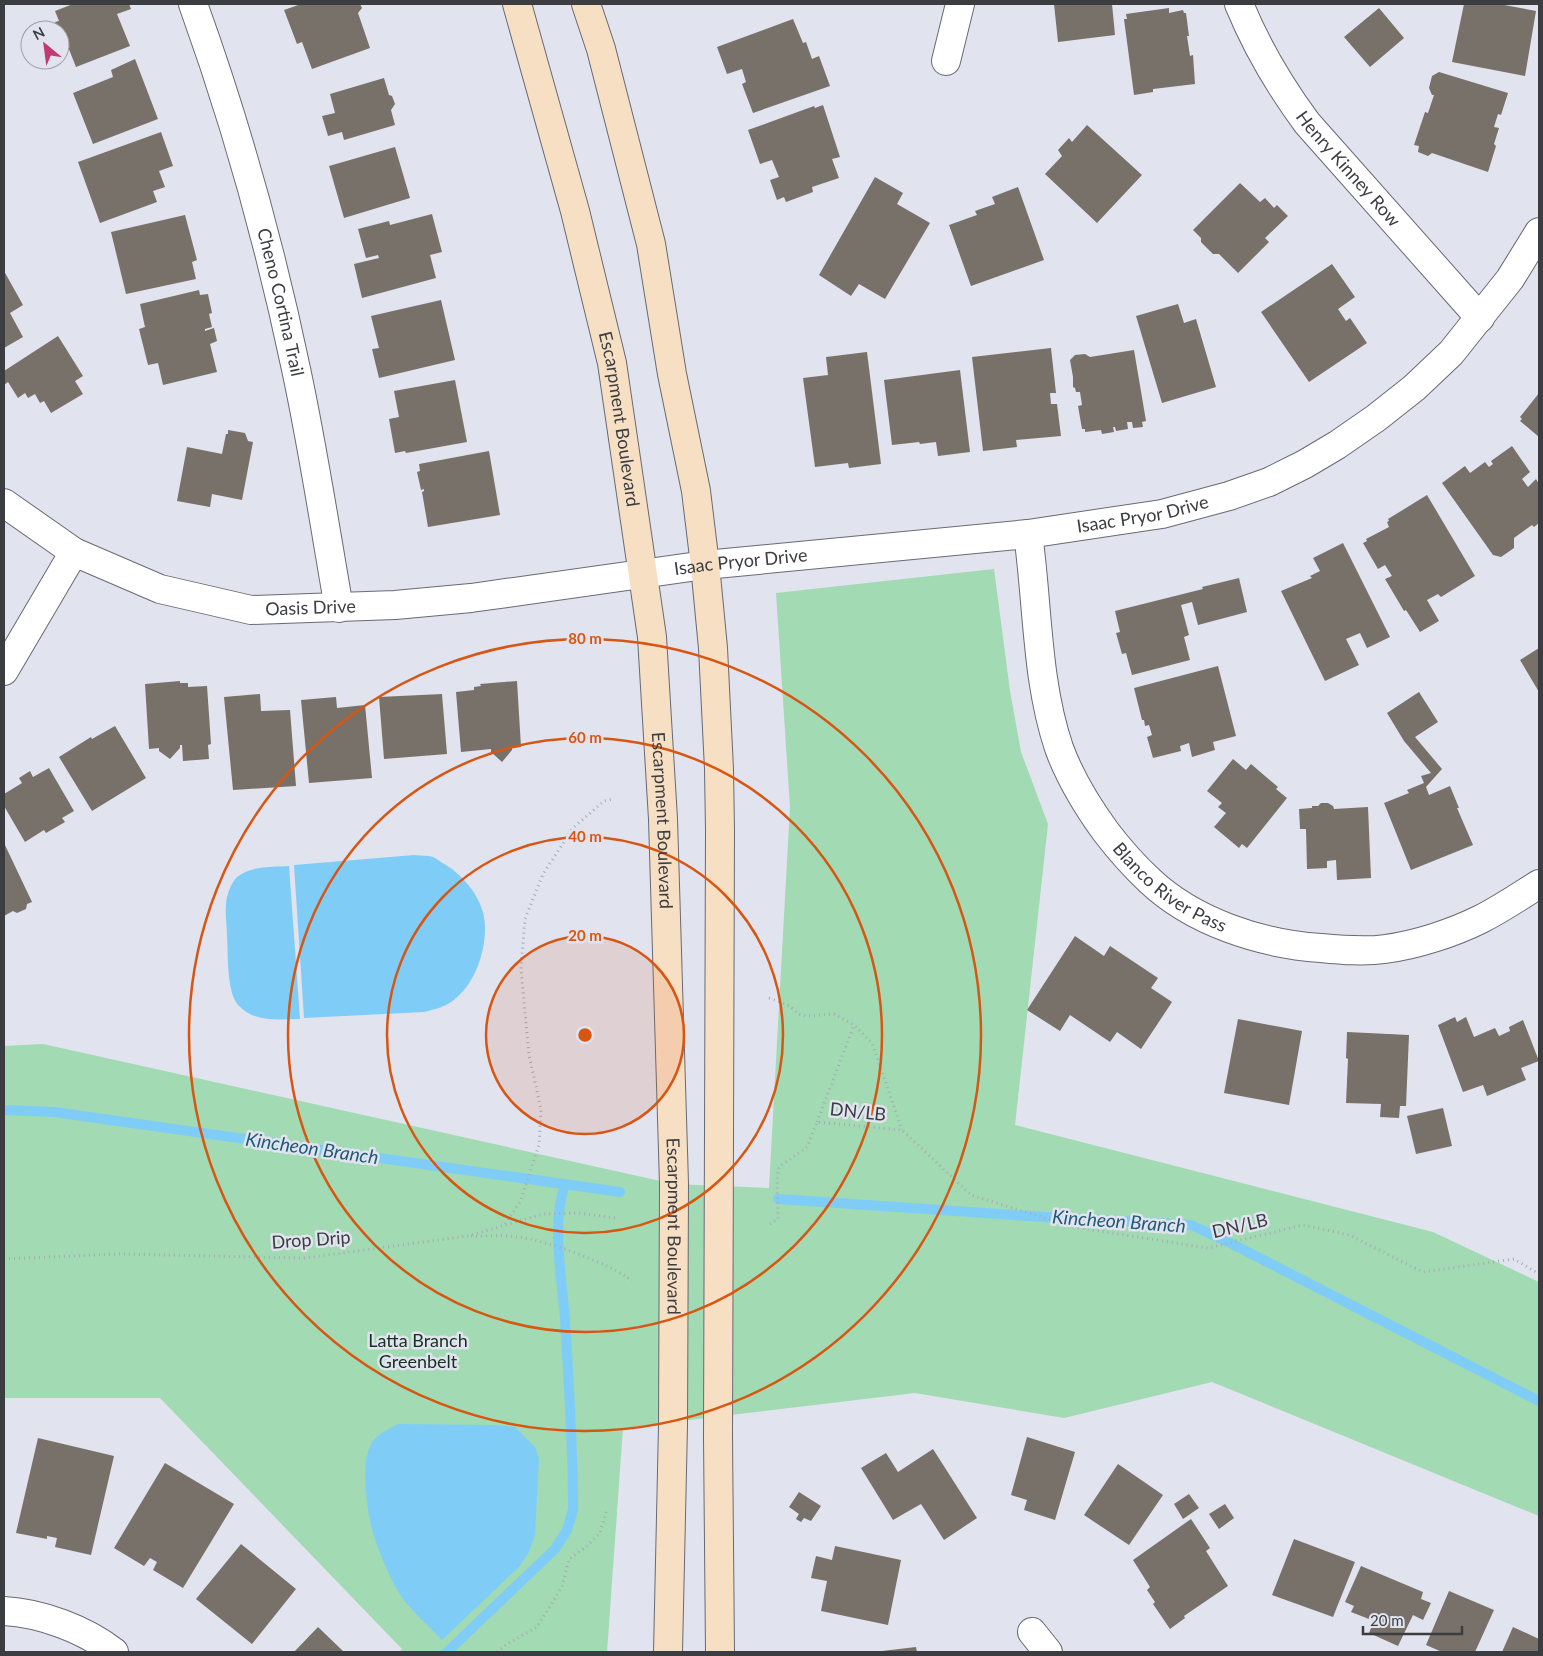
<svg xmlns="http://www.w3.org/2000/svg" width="1543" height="1656" font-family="Lato,sans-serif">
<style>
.green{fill:#a1dab3}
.water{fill:#7fcdf7}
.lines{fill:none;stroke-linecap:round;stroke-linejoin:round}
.stream{stroke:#7fcdf7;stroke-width:10}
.building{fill:#787169}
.street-casing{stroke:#686a74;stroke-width:30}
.secondary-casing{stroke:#686a74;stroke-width:30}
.path{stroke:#a9aab3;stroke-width:3;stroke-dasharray:1 4;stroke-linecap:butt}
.street{stroke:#fff;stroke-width:28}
.secondary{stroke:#f7dfc4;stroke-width:28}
.ring{fill:none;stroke:#d75611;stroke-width:2.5}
.labels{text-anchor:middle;stroke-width:5;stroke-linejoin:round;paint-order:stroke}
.street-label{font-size:18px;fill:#3c3d41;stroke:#e1e3ee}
.park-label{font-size:18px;fill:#13321f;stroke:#e1e3ee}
.water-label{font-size:19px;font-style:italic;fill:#1f5a77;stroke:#e1e3ee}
.centre{fill:#d75611;stroke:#e1e3ee;stroke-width:2.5}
.ring-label{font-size:15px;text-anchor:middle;font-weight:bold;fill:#d75611;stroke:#e1e3ee;stroke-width:5;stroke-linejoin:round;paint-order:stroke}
</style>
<rect width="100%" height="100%" fill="#e1e3ee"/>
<!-- green -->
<path class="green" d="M994 569 1010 691 1021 752 1048 824 1015 1125 1433 1232 1539 1282V1516L1212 1382 1064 1418 915 1393 623 1428 607 1652H399L402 1649 160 1398H4V1046L43 1044 674 1184 769 1188 790 807 776 593Z"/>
<!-- water -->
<path class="water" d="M414 855C420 856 427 855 433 857 437 859 442 863 446 865 463 876 477 892 483 912 490 940 478 981 455 999 446 1007 435 1009 424 1012L304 1018 294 865Z
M289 866 300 1019C279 1019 256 1023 239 1006 236 1003 233 997 232 993 227 975 228 954 227 936 227 926 225 915 226 905 226 896 231 883 237 877 250 866 272 867 289 866Z
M398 1424 496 1425 515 1427 535 1447 539 1459 535 1535 529 1552 519 1567 442 1640C431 1628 418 1617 407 1604 394 1588 383 1562 376 1542 368 1521 358 1461 373 1441 379 1433 389 1429 398 1424Z"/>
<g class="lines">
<!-- stream -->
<path class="stream" d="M4 1110 54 1112 620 1192
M778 1199 1043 1217 1191 1225 1230 1243 1539 1401
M447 1652 555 1549 567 1530 573 1510C573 1447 569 1383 565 1320 562 1277 551 1225 565 1184"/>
</g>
<!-- building -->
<path class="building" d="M73 4H129L131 9 117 14 130 46 76 67 61 29 58 30 55 22 59 21 55 11Z
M301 4H360L362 8 358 13 370 48 312 69 302 42 297 44 284 10Z
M1054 4H1112L1115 35 1058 42Z
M1464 4H1499L1536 11 1525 76 1452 62Z
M1169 8V13L1183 10 1184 13H1186L1189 36H1187L1190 56 1193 55 1195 84 1153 89V92L1134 95 1124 19H1127L1126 14Z
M1379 8 1404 38 1370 67 1344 37Z
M793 19 803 43 806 42 812 59 819 56 830 86 753 113 742 84 746 82 742 69 727 74 717 47Z
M135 59 158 119 93 144 73 93 113 77 111 70Z
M1439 72 1508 93 1501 115 1498 114 1494 127 1499 128 1494 144 1496 146 1488 172 1432 153 1428 156 1418 152 1419 146 1414 145 1425 112 1428 113 1434 95H1432L1429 88 1432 76Z
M384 78 389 95 392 96 395 104 391 110 395 125 344 140 342 132 328 136 322 116 335 113 330 94Z
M823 105 840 157 832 159 839 178 812 187 813 192 786 202 784 197 777 200 770 180 779 177 772 160 760 164 748 130 814 106 815 108Z
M1087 125 1142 175 1097 223 1045 174 1062 156 1058 150 1069 138 1072 142Z
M161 132 173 166 159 171 165 187 153 191 157 202 100 223 78 162Z
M395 147 410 198 344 218 329 166Z
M875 177 903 193 897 204 930 223 885 299 859 284 851 296 819 275Z
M1240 183 1260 202 1265 198 1274 208 1277 205 1288 216 1265 238 1269 242 1238 273 1219 254H1213L1201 242V238L1193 230Z
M1018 187 1044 260 971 286 949 225 977 215 975 211 995 204 992 197Z
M432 214 442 252 430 255 436 278 362 298 354 264 379 258 378 255 366 258 358 229 389 221 390 225Z
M185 215 197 260 192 262 196 279 126 294 111 232Z
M1332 264 1355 297 1338 309 1346 321 1350 318 1367 343 1309 382 1261 312Z
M4 271 23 305 10 313 23 337 4 348Z
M199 290 200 295 208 294 212 313 209 314 212 327 205 329V331L214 328 217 341 210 344 217 372 163 385 158 363 148 365 139 329 145 327 140 304Z
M441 300 455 360 379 378 372 349 379 348 371 316Z
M1178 304 1184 323 1196 319 1216 387 1162 403 1136 316Z
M58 336 83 376 75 381 83 394 51 413 44 401 40 403 35 394 28 398 25 393 18 398 8 382 4 385V371Z
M1051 348 1056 393H1050L1051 404H1057L1061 436 1016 440 1017 447 983 451 972 357Z
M1134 350 1146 421 1142 422 1143 427 1133 428 1132 422H1127L1128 429 1116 431 1115 427H1113L1114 432 1102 434 1101 430 1085 432V429H1082L1078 406 1082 405 1080 392H1076L1075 388 1073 387V377L1070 360 1075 355 1085 354 1090 357Z
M867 352 881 464 849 468 848 463 815 467 803 378 828 375 826 357Z
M960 370 970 452 938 456 936 442 920 444 919 442 892 445 884 380Z
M455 380 467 442 406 453 405 451 395 453 389 419 399 417 394 391Z
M1539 393V437L1520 421 1522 419 1520 417Z
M228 430 245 433 248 441 253 442 242 500 212 494 210 507 177 501 187 447 222 454 226 434H228Z
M1512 446 1530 472 1522 479 1528 487 1536 479 1539 484V523L1534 527 1532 525 1514 538V548L1501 557 1493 555 1442 483 1465 466 1470 473 1485 462 1489 467 1493 464 1491 461Z
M489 451 500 515 428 527 422 492 424 491V489L421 490 417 472 420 471 419 464Z
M1427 495 1475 576 1441 597 1438 594 1427 600 1439 621 1420 632 1406 610 1404 611 1385 579 1392 576 1385 565 1378 569 1363 543 1367 541 1366 539 1389 527 1387 522 1389 521 1388 519Z
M1343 543 1390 637 1367 648 1360 633 1346 639 1359 665 1325 681 1281 591 1312 578 1310 576 1320 571 1313 558Z
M1239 578 1247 612 1198 625 1192 602 1181 605 1189 635 1184 637 1190 660 1132 675 1126 653 1122 654 1116 633 1120 632 1115 611 1203 589 1202 587Z
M1539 648V692L1520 660Z
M1218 666 1236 736 1213 742 1215 750 1192 757 1189 743 1180 746 1181 751 1153 758 1147 737 1152 735 1149 725 1145 726 1144 720H1142L1134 688Z
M180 681V683H188V687L207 686 211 744 208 745 209 759 183 761 182 745H180V748L170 759 159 751V748L149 749 145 684Z
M517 681 521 747 512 748V750L502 762 491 752V749L461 752 456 692 474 690V687L481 686 480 684Z
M1419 692 1438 722 1415 737 1442 769 1426 787 1429 795 1450 786 1459 808H1457L1473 845 1411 870 1384 803 1409 793 1407 790 1424 783 1421 776 1431 773 1404 741 1387 713Z
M260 694 261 711 290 710 296 786 233 790 224 697Z
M442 694 447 754 384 759 379 697Z
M336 697 337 708 365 705 372 778 309 783 301 700Z
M115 726 146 778 92 811 59 757 91 737 92 739Z
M1233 759 1246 770 1251 764 1278 787 1276 789 1287 798 1247 848 1242 844 1239 848 1214 827 1226 813 1218 807 1222 803 1207 791Z
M49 768 74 811 62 818 65 822 46 833 44 830 25 842 4 806V794L22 783 19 778 30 771 33 777Z
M1321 803H1328L1333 806 1334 809 1368 807 1371 878 1337 880 1336 860 1327 861V868L1307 869 1306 829H1300L1299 809 1312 808V806H1318Z
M4 843 32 902 27 904 26 909 17 913 13 911 4 916Z
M1075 936 1104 956 1110 946 1158 978 1151 988 1172 1002 1141 1049 1117 1032 1110 1042 1070 1015 1060 1031 1027 1010Z
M1455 1017 1457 1022 1466 1017 1474 1037 1495 1028 1499 1036 1510 1031 1509 1027 1523 1020 1539 1061 1521 1068 1526 1080 1487 1096 1483 1085 1463 1092 1438 1025Z
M1238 1019 1302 1031 1289 1105 1224 1093Z
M1347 1032 1409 1035 1406 1106H1400L1399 1118 1380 1117 1381 1104 1346 1103 1348 1059 1346 1058Z
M1443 1108 1452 1146 1416 1154 1407 1116Z
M1027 1437 1075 1452 1055 1520 1024 1510 1027 1500 1011 1495Z
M38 1438 114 1456 91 1555 55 1547 57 1538 47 1536V1539L16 1533Z
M933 1449 977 1518 944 1540 921 1504 893 1520 861 1468 886 1453 898 1472Z
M165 1463 234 1504 183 1588 153 1570 157 1562 150 1558 144 1566 114 1548Z
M1118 1464 1163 1495 1129 1545 1084 1515Z
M799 1492 821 1506 811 1521 804 1518 801 1522 796 1519 799 1514 789 1507Z
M1189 1494 1199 1508 1183 1519 1174 1504Z
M1225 1504 1234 1518 1219 1529 1209 1514Z
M1191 1519 1210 1548 1206 1551 1228 1586 1184 1616 1185 1618 1170 1629 1153 1604 1155 1602 1147 1590 1150 1587 1133 1560Z
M1294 1539 1355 1562 1333 1617 1272 1595Z
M241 1544 296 1589 252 1644 196 1599Z
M835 1546 901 1560 888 1625 821 1611 827 1581 811 1578 816 1556 832 1560Z
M1361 1566 1423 1592 1421 1599 1431 1603 1423 1620 1413 1615 1398 1646 1369 1633 1374 1621 1351 1612 1354 1606 1345 1602Z
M1449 1591 1494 1610 1475 1652H1442L1426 1645Z
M318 1627 344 1652H294Z
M1513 1627 1539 1639V1652H1502Z
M916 1647 917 1652H882V1651Z"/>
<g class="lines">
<defs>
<g id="street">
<path id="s1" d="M193 4C236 123 270 245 296 369 313 448 325 528 339 608"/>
<path id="s2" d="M1239 4C1257 48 1279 85 1307 123L1480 318"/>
<path d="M946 61 960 4"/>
<path id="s3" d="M4 503 74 552 160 589 251 610 395 605 471 598 705 565 1028 534 1162 514 1229 496 1269 482 1305 464 1337 445 1376 418 1414 388 1451 353 1510 279 1539 232"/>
<path id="s4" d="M1028 534C1038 605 1036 680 1059 748 1070 778 1087 806 1106 832 1119 849 1133 865 1149 880 1193 922 1261 944 1321 948 1342 950 1364 952 1385 949 1416 945 1453 933 1481 919 1501 909 1520 896 1539 884"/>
<path d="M4 671 74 552"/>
<path d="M4 1611C41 1613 84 1629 114 1652"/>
<path d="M1032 1632 1048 1652"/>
</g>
<g id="secondary">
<path id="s5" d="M517 4 575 211 612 363 652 637 663 819 674 1184 673 1426 668 1652"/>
<path d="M586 4 601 49 651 244 672 374 696 491 705 565 713 648 719 769 720 831 718 1437 720 1652"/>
</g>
</defs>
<!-- street casing -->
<use href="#street" class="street-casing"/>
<!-- secondary casing -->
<use href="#secondary" class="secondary-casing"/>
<!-- path -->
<path class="path" d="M769 998 790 1006 798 1014 806 1016 834 1014 854 1025 872 1043 902 1130
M817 1122 854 1025
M505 1224 520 1202 539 1145 541 1109 529 1055 521 969 525 919 543 874 573 828 604 801 614 799
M770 1224 778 1219 777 1177 779 1167 807 1147 817 1122 902 1130 971 1195 1074 1227 1208 1248 1303 1225 1349 1235 1423 1272 1514 1259 1539 1274
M471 1236C487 1236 503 1235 518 1237 545 1240 612 1264 632 1281
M4 1259 119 1254 304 1258 468 1236 543 1214 579 1213 616 1218
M497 1652 507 1644 537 1627 562 1587 569 1559 586 1547 600 1533 607 1509"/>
<!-- street -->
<use href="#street" class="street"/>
<!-- secondary -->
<use href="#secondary" class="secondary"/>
</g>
<!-- distance rings -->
<circle cx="585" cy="1035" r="99" fill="#d75611" fill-opacity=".12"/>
<g class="ring">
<circle cx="585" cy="1035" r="99"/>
<circle cx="585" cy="1035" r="198"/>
<circle cx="585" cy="1035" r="297"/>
<circle cx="585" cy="1035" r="396"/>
</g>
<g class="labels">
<!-- street labels -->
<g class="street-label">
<text dy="6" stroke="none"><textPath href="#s2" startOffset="199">Henry Kinney Row</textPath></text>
<text dy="6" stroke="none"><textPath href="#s1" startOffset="311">Cheno Cortina Trail</textPath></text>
<text dy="6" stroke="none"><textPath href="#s5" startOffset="428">Escarpment Boulevard</textPath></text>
<text dy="6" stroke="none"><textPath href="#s3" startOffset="1170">Isaac Pryor Drive</textPath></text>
<text dy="6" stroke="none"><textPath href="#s3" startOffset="765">Isaac Pryor Drive</textPath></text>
<text dy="6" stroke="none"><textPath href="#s3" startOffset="332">Oasis Drive</textPath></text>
<text dy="6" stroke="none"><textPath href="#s5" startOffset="832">Escarpment Boulevard</textPath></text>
<text dy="6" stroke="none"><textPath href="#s4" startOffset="399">Blanco River Pass</textPath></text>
<text transform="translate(858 1112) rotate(6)" y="6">DN/LB</text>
<text dy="6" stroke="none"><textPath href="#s5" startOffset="1238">Escarpment Boulevard</textPath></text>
<text transform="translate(1240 1226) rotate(-13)" y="6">DN/LB</text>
<text transform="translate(311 1240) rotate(-4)" y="6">Drop Drip</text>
</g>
<!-- park labels -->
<g class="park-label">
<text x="418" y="1347">Latta Branch<tspan x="418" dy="21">Greenbelt</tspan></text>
</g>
<!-- water labels -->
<g class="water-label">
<text transform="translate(312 1148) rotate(8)" y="7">Kincheon Branch</text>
<text transform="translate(1119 1221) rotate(4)" y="7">Kincheon Branch</text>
</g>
</g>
<circle cx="585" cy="1035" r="8" class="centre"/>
<g class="ring-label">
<text x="585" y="644">80 m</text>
<text x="585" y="743">60 m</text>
<text x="585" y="842">40 m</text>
<text x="585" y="941">20 m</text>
</g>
<!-- border -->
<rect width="1543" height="1656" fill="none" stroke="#3c3d41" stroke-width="10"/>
<!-- north arrow -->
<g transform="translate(45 45) rotate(331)"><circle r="24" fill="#e1e3ee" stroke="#9fa1a9"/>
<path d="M0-4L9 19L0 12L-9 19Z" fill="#c23973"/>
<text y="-8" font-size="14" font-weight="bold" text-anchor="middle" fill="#3c3d41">N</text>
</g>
<!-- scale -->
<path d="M1363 1626v8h99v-8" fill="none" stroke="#3c3d41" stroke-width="2.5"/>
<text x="1370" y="1626" font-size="15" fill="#3c3d41" stroke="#e1e3ee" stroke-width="4" paint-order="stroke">20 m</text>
</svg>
